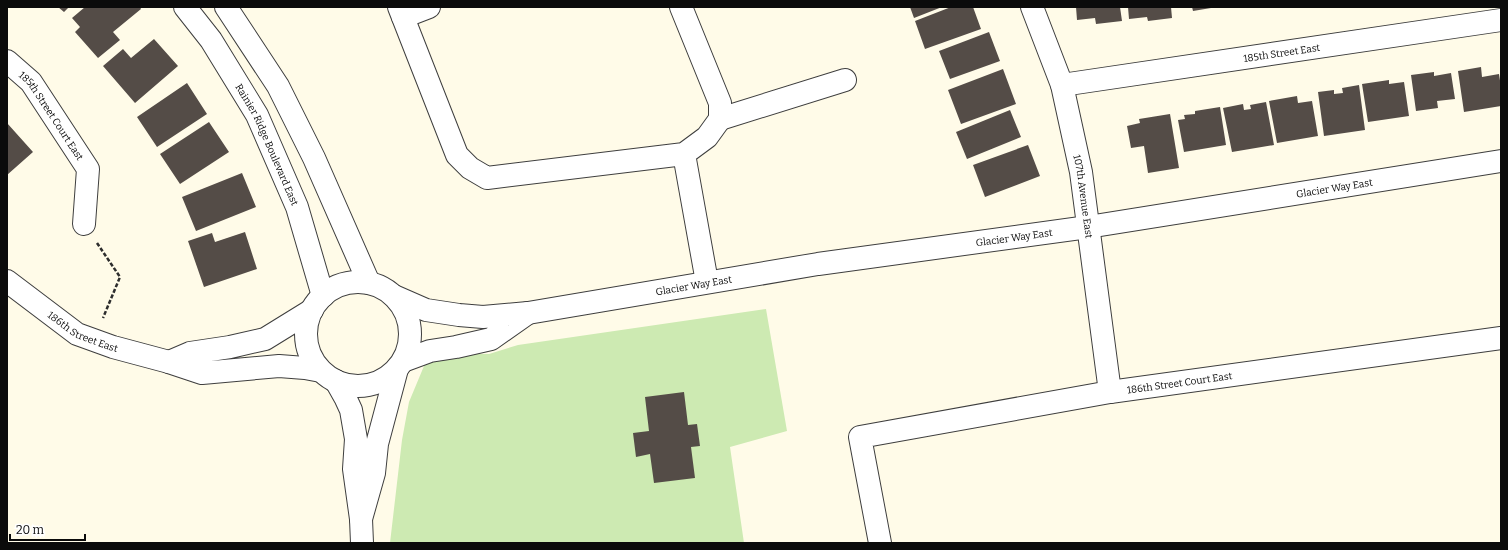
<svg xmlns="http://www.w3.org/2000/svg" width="1508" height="550" font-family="Bitter,serif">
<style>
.green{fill:#cdeab2}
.building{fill:#544c47}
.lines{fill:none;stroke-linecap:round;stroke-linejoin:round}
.minor-casing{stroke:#3e3e3e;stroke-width:24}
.path{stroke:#2d2d2d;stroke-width:2.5;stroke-dasharray:4 2;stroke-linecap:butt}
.minor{stroke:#fff;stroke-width:22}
.labels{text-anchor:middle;stroke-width:4;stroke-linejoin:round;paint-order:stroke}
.street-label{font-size:10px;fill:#0b0b0b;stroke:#fff}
</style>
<rect width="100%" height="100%" fill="#fffbe8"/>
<!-- green -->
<path class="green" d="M766 309 787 431 730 447 744 543H390L402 440 409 402 424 366 439 356 452 354H489L518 345Z"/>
<!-- building -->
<path class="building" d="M58 7H69L64 12Z
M85 7H140L141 9 113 32 120 40 98 58 75 32 80 27 72 18Z
M910 7H942L914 18Z
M951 7H973L981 29 925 49 915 21Z
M1076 7H1120L1122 21 1096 24 1095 18 1077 20Z
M1128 7H1171L1172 18 1148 21 1147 17 1129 19Z
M1192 7H1211V8L1193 11Z
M989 32 1000 61 950 79 939 51Z
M154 39 178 66 135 103 103 66 123 49 131 58Z
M1481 67 1482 77 1499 74 1501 87V106L1464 112 1458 71Z
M1003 69 1016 104 961 124 948 90Z
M1434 72V76L1451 73 1455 99 1437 101 1438 108 1416 111 1411 75Z
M1389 80V84L1404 82 1409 116 1368 122 1362 84Z
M187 83 207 114 157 147 137 117Z
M1359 85 1365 130 1324 136 1318 92 1334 90V94L1343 93 1342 88Z
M1297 96 1298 103 1312 101 1318 136 1277 143 1269 101Z
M1266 102 1274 145 1232 152 1223 108 1243 104 1244 110 1251 109 1250 105Z
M1220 107 1226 145 1184 152 1178 120 1185 119 1184 115 1195 114V111Z
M1010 110 1021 137 967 159 956 132Z
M1170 114 1179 168 1148 173 1144 146 1131 148 1127 126 1140 123 1139 119Z
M209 122 229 152 180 184 160 154Z
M7 123 33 152 7 175Z
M1028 145 1040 176 985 197 973 165Z
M242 173 256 207 196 231 182 197Z
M245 232 257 269 204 287 188 241 212 233 215 242Z
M684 392 688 425 697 424 700 446 691 447 695 478 654 483 650 454 636 457 633 433 649 431 645 397Z"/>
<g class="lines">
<defs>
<g id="minor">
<path id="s1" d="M185 7 211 40 257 115 297 207 323 296"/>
<path d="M226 7 278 86 314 158 369 283"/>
<path d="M399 7 457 155 470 168 487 178 684 154 707 137 720 119V103L681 7"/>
<path id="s2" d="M1032 7 1062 85 1081 172 1110 392"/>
<path d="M403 17 429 7"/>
<path id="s3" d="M7 61 31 82 88 169 84 224"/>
<path id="s4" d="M1062 85 1501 20"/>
<path d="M720 119 845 80"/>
<path d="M684 154 707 282"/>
<path id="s5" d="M7 281 77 334 113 347 169 362"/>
<circle cx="358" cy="334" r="52"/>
<path d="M394 296 426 310 459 315 483 317 528 313 491 339 456 347 430 351 403 361"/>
<path d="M312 310 265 339 230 347 190 353 169 362 202 373 279 366 305 368 321 371"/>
<path id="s6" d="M528 313 818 264 1088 227 1501 161"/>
<path d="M336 381 345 397 351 410 356 439 354 469 361 519 374 473 377 444 397 369"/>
<path d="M361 519 362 543"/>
<path id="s7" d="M880 543 860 437 1110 392 1501 338"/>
</g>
</defs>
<!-- minor casing -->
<use href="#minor" class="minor-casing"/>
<!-- path -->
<path class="path" d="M97 243 120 277 103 318"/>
<!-- minor -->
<use href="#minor" class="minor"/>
</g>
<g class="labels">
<!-- street labels -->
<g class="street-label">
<text dy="4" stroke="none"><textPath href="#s4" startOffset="222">185th Street East</textPath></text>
<text dy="4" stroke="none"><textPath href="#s3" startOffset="71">185th Street Court East</textPath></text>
<text dy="4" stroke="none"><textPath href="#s1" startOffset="161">Rainier Ridge Boulevard East</textPath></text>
<text dy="4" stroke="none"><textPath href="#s6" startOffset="816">Glacier Way East</textPath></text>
<text dy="4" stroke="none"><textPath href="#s2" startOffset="197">107th Avenue East</textPath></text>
<text dy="4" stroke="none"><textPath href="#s6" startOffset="492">Glacier Way East</textPath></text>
<text dy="4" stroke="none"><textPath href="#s6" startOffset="168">Glacier Way East</textPath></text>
<text dy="4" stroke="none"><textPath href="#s5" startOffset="92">186th Street East</textPath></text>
<text dy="4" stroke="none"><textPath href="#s7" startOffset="432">186th Street Court East</textPath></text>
</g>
</g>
<!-- border -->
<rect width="1508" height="550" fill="none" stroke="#0b0b0b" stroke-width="16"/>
<!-- scale -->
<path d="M10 534v6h75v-6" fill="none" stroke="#0b0b0b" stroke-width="2"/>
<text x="16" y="534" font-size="12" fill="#0b0b0b" stroke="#ffffff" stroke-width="3" paint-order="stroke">20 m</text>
</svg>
